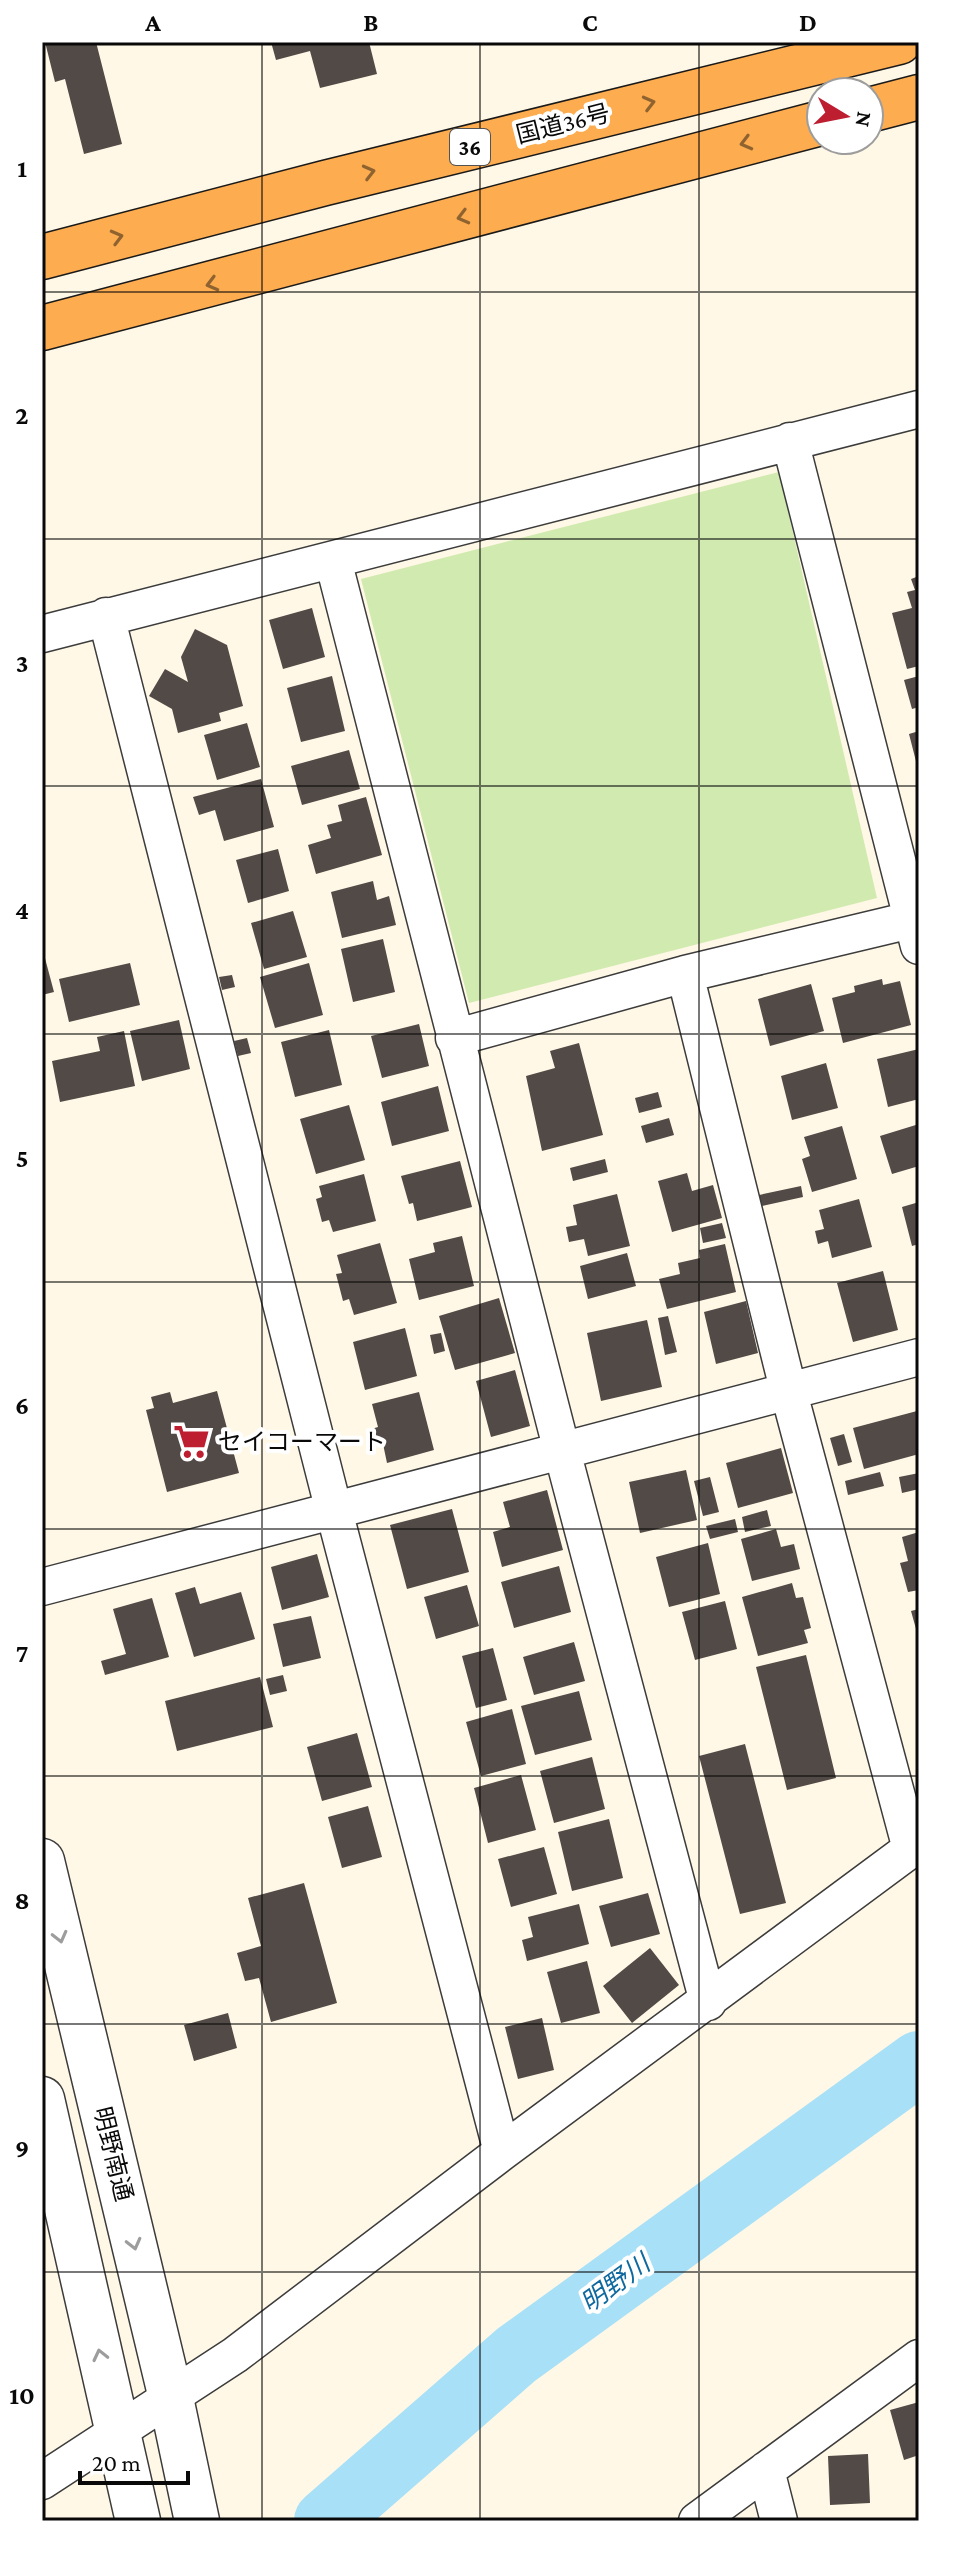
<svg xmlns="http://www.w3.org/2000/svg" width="961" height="2563" font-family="'Crimson Pro','Noto Sans JP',serif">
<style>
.green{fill:#d1eaaf}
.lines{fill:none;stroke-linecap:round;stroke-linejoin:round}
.river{stroke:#a8e0f8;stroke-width:64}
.building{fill:#524a46}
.minor-casing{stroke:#3c3c3c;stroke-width:39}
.tertiary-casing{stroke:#3c3c3c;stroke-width:47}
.trunk-casing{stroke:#1a1a1a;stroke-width:47}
.minor{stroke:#fff;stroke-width:36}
.tertiary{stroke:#fff;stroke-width:44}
.trunk{stroke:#fdac4f;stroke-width:44}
.oneway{stroke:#8f6330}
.oneway2{stroke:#9d9d9d}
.grid{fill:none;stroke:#090909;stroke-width:2;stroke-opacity:0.55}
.labels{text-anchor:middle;stroke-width:8;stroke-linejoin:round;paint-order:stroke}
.shield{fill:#fff;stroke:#535353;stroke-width:2}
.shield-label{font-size:22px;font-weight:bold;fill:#090909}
.street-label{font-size:24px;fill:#090909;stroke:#fff}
.poi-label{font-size:24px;fill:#090909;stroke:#fff;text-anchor:start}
.water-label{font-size:26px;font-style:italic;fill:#10699e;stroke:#fff}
.neatline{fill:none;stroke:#090909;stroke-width:3}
.grid-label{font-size:26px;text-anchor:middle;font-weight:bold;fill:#090909}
</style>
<rect width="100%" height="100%" fill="#fff8e6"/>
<!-- green -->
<path class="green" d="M779 472 877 898 469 1003 361 579Z"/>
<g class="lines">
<!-- river -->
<path class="river" d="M326 2521 516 2355 919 2063"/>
</g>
<!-- building -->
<path class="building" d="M45 42H96L122 144 84 154 65 79 55 82Z
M271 42H369L377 74 320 88 310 51 276 60Z
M919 576V666L907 669 892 613 912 608 907 592 915 590 911 579Z
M312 608 325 657 283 669 269 620Z
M195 629 227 645 243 706 219 713 221 721 178 733 172 709 149 696 165 669 188 682 181 657Z
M332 676 345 731 301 742 287 688Z
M919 676V707L912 709 904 680Z
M247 723 260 767 217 780 204 735Z
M919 731V769H918L909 734Z
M349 750 360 789 302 805 291 766Z
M261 779 274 827 224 841 215 810 199 815 193 797Z
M366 797 382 855 316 874 308 845 331 838 327 825 342 821 338 805Z
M278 849 289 891 248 903 236 860Z
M373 881 377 900 389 896 396 925 342 938 331 892Z
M293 911 307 957 264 969 251 923Z
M383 939 395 992 353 1002 341 949Z
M42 947 54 992 42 995Z
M130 963 140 1005 69 1022 59 979Z
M309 963 323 1015 275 1028 260 977Z
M232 975 235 987 222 990 219 977Z
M882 979 883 985 900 981 911 1025 843 1043 832 998 855 992 854 986Z
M811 984 824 1031 770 1046 758 999Z
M179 1020 190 1069 142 1081 130 1031Z
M419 1024 429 1066 382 1078 371 1036Z
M329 1030 342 1085 295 1097 281 1042Z
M124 1031 135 1086 60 1102 52 1061 100 1051 97 1037Z
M247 1038 251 1053 238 1056 234 1041Z
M579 1043 603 1135 542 1151 526 1076 555 1068 550 1051Z
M919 1049V1099L888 1107 877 1059Z
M826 1063 838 1108 792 1120 781 1076Z
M438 1086 449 1131 392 1146 381 1102Z
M658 1092 662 1107 639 1113 635 1098Z
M349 1105 365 1160 316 1174 300 1119Z
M669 1118 674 1135 646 1143 641 1126Z
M919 1124V1166L892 1174 880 1136Z
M842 1126 857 1179 812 1192 802 1159 810 1156 804 1137Z
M605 1159 608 1172 573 1181 570 1168Z
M460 1161 472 1207 417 1221 413 1203 409 1204 401 1176Z
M687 1173 692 1191 713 1185 722 1218 672 1232 658 1181Z
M364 1174 376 1221 333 1232 329 1220 322 1222 316 1199 322 1197 319 1186Z
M801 1186 803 1197 762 1206 759 1195Z
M617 1194 630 1246 588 1256 584 1239 569 1242 566 1227 577 1225 573 1205Z
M859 1199 872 1247 832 1258 828 1241 818 1244 815 1231 824 1229 819 1210Z
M919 1202V1244L912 1246 902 1207Z
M722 1223 726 1238 703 1243 700 1228Z
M462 1236 474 1286 419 1300 409 1259 435 1252 433 1243Z
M380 1243 397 1303 354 1315 349 1299 343 1301 336 1274 342 1273 337 1255Z
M725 1244 736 1292 667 1309 659 1279 680 1274 678 1263 700 1258 699 1250Z
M627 1253 636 1286 588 1299 580 1266Z
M883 1271 898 1330 853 1342 837 1283Z
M499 1298 515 1353 455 1370 439 1316Z
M746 1301 758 1353 716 1364 704 1312Z
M668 1316 677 1352 665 1355 658 1318Z
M647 1320 662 1387 601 1401 587 1333Z
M405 1328 417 1376 365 1390 353 1342Z
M441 1333 445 1351 434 1354 430 1335Z
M515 1370 530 1426 491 1437 476 1381Z
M217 1391 239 1473 167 1492 146 1410 154 1408 151 1397 170 1392 173 1403Z
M419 1392 434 1450 387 1463 383 1444 372 1446 368 1430 378 1427 372 1404Z
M917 1411 919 1454 864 1469 853 1428Z
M844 1434 852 1462 838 1466 830 1438Z
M781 1448 793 1493 738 1508 726 1463Z
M686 1470 697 1520 640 1533 629 1482Z
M880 1472 884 1486 848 1495 845 1481Z
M919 1473V1489L902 1493 899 1477Z
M710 1477 719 1512 703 1516 694 1481Z
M547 1490 563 1550 502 1567 493 1532 510 1527 503 1502Z
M452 1509 469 1572 407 1589 390 1525Z
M767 1510 771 1526 745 1532 742 1517Z
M735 1519 738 1532 710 1539 706 1526Z
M776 1529 781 1547 794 1544 800 1569 752 1581 741 1539Z
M919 1532V1590L908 1592 900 1563 908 1561 902 1537Z
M708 1543 720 1594 669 1607 656 1557Z
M317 1554 329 1597 282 1610 271 1567Z
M559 1566 571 1612 514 1628 501 1582Z
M792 1583 796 1598 803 1597 811 1628 804 1630 808 1643 758 1656 742 1597Z
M467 1585 479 1626 436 1639 424 1597Z
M195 1587 200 1604 241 1592 255 1639 194 1657 175 1593Z
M152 1598 169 1657 105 1675 101 1661 126 1654 113 1609Z
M725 1601 737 1649 695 1660 682 1612Z
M919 1609V1636H918L911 1611Z
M311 1616 321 1658 283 1667 273 1624Z
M574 1642 585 1681 534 1695 523 1657Z
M493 1648 507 1700 476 1708 462 1656Z
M806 1655 836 1778 787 1790 756 1667Z
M283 1675 287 1691 270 1695 266 1679Z
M260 1677 273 1727 177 1751 165 1701Z
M579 1691 592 1740 535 1755 521 1706Z
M512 1709 526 1764 481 1776 466 1722Z
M357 1733 372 1787 322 1801 307 1747Z
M745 1744 786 1903 740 1914 699 1756Z
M592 1757 605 1809 554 1823 540 1771Z
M521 1775 536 1830 488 1843 474 1788Z
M368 1806 382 1857 342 1868 328 1817Z
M609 1819 623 1878 572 1891 558 1832Z
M544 1847 557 1894 511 1907 498 1859Z
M304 1883 337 2003 271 2022 259 1978 245 1981 237 1953 261 1946 248 1898Z
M648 1893 660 1934 611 1947 599 1906Z
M579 1904 589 1944 527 1961 522 1940 533 1937 528 1917Z
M650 1948 679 1985 632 2023 603 1986Z
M587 1961 600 2013 561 2023 547 1972Z
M228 2013 237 2048 194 2061 184 2025Z
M542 2018 554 2070 518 2079 505 2027Z
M919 2402V2455L904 2460 890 2410Z
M868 2454 870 2503 830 2505 828 2456Z"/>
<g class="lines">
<defs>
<path id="minor" d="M790 441 919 946
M333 560 562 1451 708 2002
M106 616 334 1511 502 2152
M42 634 919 409
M685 974 789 1393 911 1849
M454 1038 685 974 919 918
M42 1587 919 1357
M766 2470 779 2521
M42 2481 235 2355 502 2152 919 1843
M697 2521 919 2358"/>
<path id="tertiary" d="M42 1861 171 2398 197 2521
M42 2099 138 2521"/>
<path id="trunk" d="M869 110 919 97
M42 257 325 183 899 42
M42 328 821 123"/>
</defs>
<!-- minor casing -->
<use href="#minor" class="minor-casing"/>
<!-- tertiary casing -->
<use href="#tertiary" class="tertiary-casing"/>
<!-- trunk casing -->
<use href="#trunk" class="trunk-casing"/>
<!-- minor -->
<use href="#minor" class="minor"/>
<!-- tertiary -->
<use href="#tertiary" class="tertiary"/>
<!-- trunk -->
<use href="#trunk" class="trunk"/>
</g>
<!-- one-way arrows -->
<defs><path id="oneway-chevron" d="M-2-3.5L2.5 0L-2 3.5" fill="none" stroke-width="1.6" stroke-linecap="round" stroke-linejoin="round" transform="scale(2)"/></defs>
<g class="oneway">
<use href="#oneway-chevron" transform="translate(649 103) rotate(-14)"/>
<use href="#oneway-chevron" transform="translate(746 143) rotate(165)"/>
<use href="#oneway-chevron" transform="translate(369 172) rotate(-14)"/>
<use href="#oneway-chevron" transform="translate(463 217) rotate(165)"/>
<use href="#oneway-chevron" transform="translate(117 237) rotate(-15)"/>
<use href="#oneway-chevron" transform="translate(212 284) rotate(165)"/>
</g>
<g class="oneway2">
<use href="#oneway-chevron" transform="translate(60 1937) rotate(76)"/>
<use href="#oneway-chevron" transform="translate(134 2244) rotate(76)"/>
<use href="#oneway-chevron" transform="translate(100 2355) rotate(-103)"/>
</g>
<!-- grid -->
<path class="grid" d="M262 42V2521M480 42V2521M699 42V2521M42 292H919M42 539H919M42 786H919M42 1034H919M42 1282H919M42 1529H919M42 1776H919M42 2024H919M42 2272H919"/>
<!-- icons -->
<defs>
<symbol id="supermarket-bare" viewBox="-9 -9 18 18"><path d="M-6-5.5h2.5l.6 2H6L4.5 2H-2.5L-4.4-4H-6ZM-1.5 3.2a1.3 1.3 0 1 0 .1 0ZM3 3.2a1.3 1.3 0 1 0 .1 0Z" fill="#bd1e30" stroke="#fff" stroke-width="2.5" paint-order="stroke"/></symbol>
</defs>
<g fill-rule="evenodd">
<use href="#supermarket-bare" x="166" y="1416" width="51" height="51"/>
</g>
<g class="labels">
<!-- shield labels -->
<rect class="shield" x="450" y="129" width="40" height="36" rx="6"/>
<g class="shield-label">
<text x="470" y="155">36</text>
</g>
<!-- street labels -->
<g class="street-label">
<text transform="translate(563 124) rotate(-14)" y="8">国道36号</text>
<text transform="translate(113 2154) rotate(76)" y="8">明野南通</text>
</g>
<!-- poi labels -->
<g class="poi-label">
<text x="218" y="1450">セイコーマート</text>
</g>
<!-- water labels -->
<g class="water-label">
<text transform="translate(615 2283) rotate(-36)" y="9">明野川</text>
</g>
</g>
<!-- border -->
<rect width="961" height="2563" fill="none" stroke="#ffffff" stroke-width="88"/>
<!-- north arrow -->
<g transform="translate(845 116) rotate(100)"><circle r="38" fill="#ffffff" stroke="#9d9d9d" stroke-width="2"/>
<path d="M0-6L14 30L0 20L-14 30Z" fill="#bd1e30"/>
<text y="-12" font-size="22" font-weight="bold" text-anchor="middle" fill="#090909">N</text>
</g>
<!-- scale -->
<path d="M80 2471v12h108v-12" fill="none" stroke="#090909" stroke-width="4"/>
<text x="92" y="2471" font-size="24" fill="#090909" stroke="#ffffff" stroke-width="6" paint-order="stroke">20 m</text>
<rect x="44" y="44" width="873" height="2475" class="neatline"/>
<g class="grid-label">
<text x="153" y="31">A</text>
<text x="371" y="31">B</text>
<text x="590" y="31">C</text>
<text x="808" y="31">D</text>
<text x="22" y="177">1</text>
<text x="22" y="424">2</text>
<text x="22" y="672">3</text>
<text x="22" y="919">4</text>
<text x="22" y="1167">5</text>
<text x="22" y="1414">6</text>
<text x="22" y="1662">7</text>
<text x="22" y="1909">8</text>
<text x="22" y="2157">9</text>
<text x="22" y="2404">10</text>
</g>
</svg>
